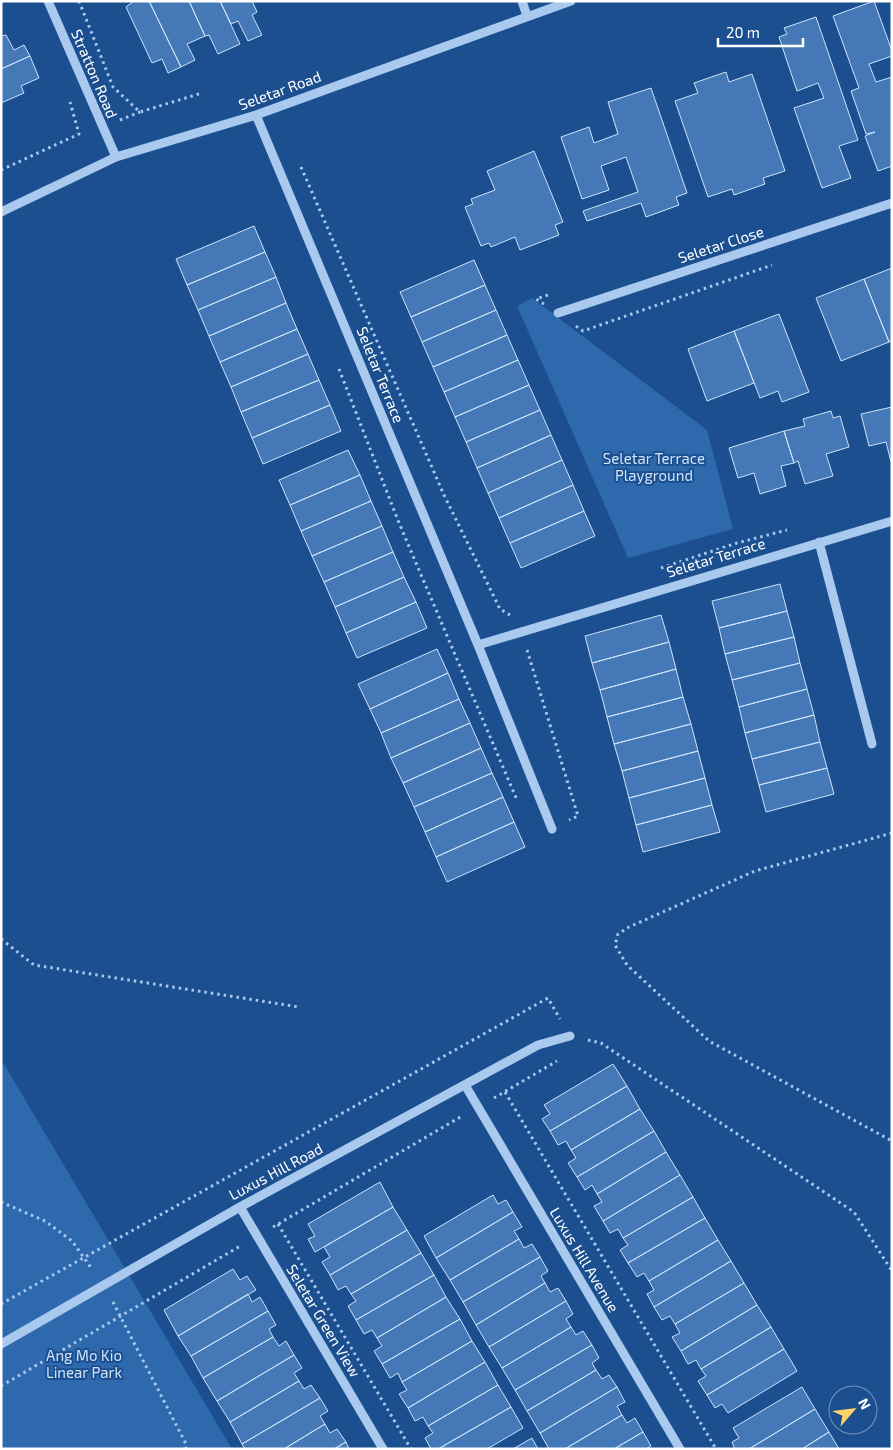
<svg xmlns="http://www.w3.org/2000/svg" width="893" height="1450" font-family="'Exo 2',sans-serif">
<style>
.green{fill:#2e69ad}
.building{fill:#4478b7;stroke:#cfe3fa}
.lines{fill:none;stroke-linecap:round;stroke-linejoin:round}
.path{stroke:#a9c9ee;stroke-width:3;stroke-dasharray:2.5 4;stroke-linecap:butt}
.minor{stroke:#a9c9ee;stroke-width:9}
.labels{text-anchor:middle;stroke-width:4;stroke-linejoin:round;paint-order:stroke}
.street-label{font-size:15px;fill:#fff;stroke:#1b4f8f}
.park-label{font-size:15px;fill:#cfe3fa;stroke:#1b4f8f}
</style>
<rect width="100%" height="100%" fill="#1b4f8f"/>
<!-- green -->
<path class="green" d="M532 298 707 430 733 529 628 558 517 306Z
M1 1059 232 1449H1Z"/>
<!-- building -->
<path class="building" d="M134 1H149L181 67 168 73 162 59 152 63 126 7Z
M149 1H189L205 36 187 44 195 60 181 67Z
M189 1H220L240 44 218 54 209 35 205 36Z
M220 1H252L257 12 252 15 262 35 248 41 238 21 231 24Z
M874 1 892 51V56L869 64 876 82 892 77V166L878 171 865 136 875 132 866 134 851 91 859 88 833 16Z
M816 17 858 140 839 146 851 178 822 188 794 108 824 98 818 83 797 91 779 37 787 34 784 28Z
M6 35 14 50 24 45 30 56 1 69V36Z
M30 56 39 78 21 86 24 93 1 103V69Z
M726 72 729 82 752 74 785 171 763 178 765 184 734 195 732 189 708 197 675 101 698 93 694 83Z
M651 88 687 193 676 197 679 205 646 217 641 203 587 221 583 211 638 192 626 157 601 166 609 190 582 199 561 137 589 127 594 143 618 134 608 102Z
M534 151 563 222 555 225 559 235 520 250 515 237 491 247 489 243 481 246 465 207 473 204 471 199 495 190 487 171Z
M254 226 265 252 187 285 176 259Z
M265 252 276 277 198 310 187 285Z
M474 260 485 285 411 317 400 292Z
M892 268V341L889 342 864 279Z
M276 277 286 303 209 336 198 310Z
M864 279 889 342 841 361 816 298Z
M485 285 496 310 422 342 411 317Z
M286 303 297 329 220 362 209 336Z
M496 310 507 335 433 367 422 342Z
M779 314 809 392 782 402 778 391 760 398 734 331Z
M297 329 308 354 231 387 220 362Z
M734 331 754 383 707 401 688 349Z
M507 335 518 360 444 392 433 367Z
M308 354 319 380 241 412 231 387Z
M518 360 529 385 455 417 444 392Z
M319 380 330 405 252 438 241 412Z
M529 385 540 410 466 442 455 417Z
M330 405 341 431 263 464 252 438Z
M892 407V461L891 462 886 442 869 446 861 414Z
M540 410 551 435 477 468 466 442Z
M831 411 833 418 840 416 849 447 826 454 833 476 805 484 798 461 794 463 784 431 805 426 803 419Z
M784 431 794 463 781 466 786 486 760 494 754 473 738 478 729 448Z
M551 435 562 460 488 493 477 468Z
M348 450 360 475 290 505 279 480Z
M562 460 573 485 499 518 488 493Z
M360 475 371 501 301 531 290 505Z
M573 485 584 511 510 543 499 518Z
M371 501 382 526 312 556 301 531Z
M584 511 595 536 521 568 510 543Z
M382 526 393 552 324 582 312 556Z
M393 552 404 577 335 607 324 582Z
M404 577 416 602 346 633 335 607Z
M780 584 787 611 719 628 712 601Z
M416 602 427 628 357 658 346 633Z
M787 611 794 637 725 654 719 628Z
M661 615 669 642 592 663 585 636Z
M794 637 800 663 732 680 725 654Z
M669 642 676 669 600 690 592 663Z
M437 649 448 673 370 709 358 684Z
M800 663 807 689 739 707 732 680Z
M676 669 683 697 607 717 600 690Z
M448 673 459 699 381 733 370 709Z
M807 689 814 715 745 733 739 707Z
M683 697 691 724 614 744 607 717Z
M459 699 470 723 391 758 381 733Z
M814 715 820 742 752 759 745 733Z
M470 723 481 748 403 783 391 758Z
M691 724 698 751 622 771 614 744Z
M820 742 827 768 759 785 752 759Z
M481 748 492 773 414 807 403 783Z
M698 751 705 778 629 798 622 771Z
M827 768 834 794 766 812 759 785Z
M492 773 503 797 425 832 414 807Z
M705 778 712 805 636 825 629 798Z
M503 797 514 822 436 857 425 832Z
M712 805 720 832 643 852 636 825Z
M514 822 525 847 447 882 436 857Z
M613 1064 627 1086 550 1131 542 1119 550 1114 544 1105Z
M627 1086 640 1109 571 1150 566 1141 558 1145 550 1131Z
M640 1109 654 1131 577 1177 568 1163 576 1158 571 1150Z
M654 1131 666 1152 597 1194 592 1185 585 1190 577 1177Z
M666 1152 680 1175 603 1221 594 1206 602 1202 597 1194Z
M680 1175 693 1197 623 1238 618 1229 610 1233 603 1221Z
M380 1182 393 1207 315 1252 308 1239 315 1236 308 1224Z
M493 1195 498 1204 506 1200 513 1212 436 1258 424 1236Z
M693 1197 705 1218 628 1263 620 1250 628 1245 623 1238Z
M393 1207 407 1230 330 1275 322 1262 330 1257 324 1247Z
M513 1212 522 1227 514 1231 519 1239 450 1280 436 1258Z
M705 1218 718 1240 649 1281 644 1273 637 1277 628 1263Z
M407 1230 421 1253 351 1294 346 1286 338 1290 330 1275Z
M519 1239 524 1248 532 1244 540 1257 463 1302 450 1280Z
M718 1240 731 1261 654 1307 647 1294 654 1290 649 1281Z
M421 1253 434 1275 356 1320 348 1306 356 1301 351 1294Z
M540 1257 548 1271 541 1276 545 1283 476 1325 463 1302Z
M731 1261 744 1283 675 1324 670 1316 662 1320 654 1307Z
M233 1269 240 1280 247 1276 256 1290 178 1336 164 1310Z
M434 1275 446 1297 377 1338 372 1330 364 1334 356 1320Z
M545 1283 550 1292 558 1288 566 1301 489 1347 476 1325Z
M744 1283 757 1305 681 1351 672 1337 680 1333 675 1324Z
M248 1294 252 1302 260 1297 268 1311 191 1356 178 1336Z
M446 1297 460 1319 382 1364 374 1351 382 1346 377 1338Z
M566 1301 573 1314 566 1319 571 1327 502 1368 489 1347Z
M757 1305 771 1327 701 1369 696 1360 688 1364 681 1351Z
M268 1311 276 1325 269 1329 273 1337 203 1378 191 1356Z
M460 1319 472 1341 402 1382 398 1373 390 1378 382 1364Z
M571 1327 576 1335 583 1331 592 1345 515 1390 502 1368Z
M771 1327 784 1349 707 1395 698 1381 706 1376 701 1369Z
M273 1337 279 1346 286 1341 294 1355 217 1401 203 1378Z
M472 1341 485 1362 408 1408 399 1394 407 1390 402 1382Z
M592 1345 599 1358 592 1363 596 1370 527 1411 515 1390Z
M784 1349 797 1371 728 1413 722 1404 715 1408 707 1395Z
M294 1355 302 1368 294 1373 299 1381 230 1422 217 1401Z
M485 1362 498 1385 428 1426 423 1417 415 1421 408 1408Z
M596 1370 602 1379 609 1375 617 1387 540 1433 527 1411Z
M299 1381 304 1389 311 1385 320 1398 242 1444 230 1422Z
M498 1385 511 1407 438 1449H431L425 1438 433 1433 428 1426Z
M617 1387 625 1402 617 1406 622 1415 565 1449H549L540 1433Z
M802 1387 815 1409 749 1449H735L732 1442 739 1438 733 1428Z
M320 1398 328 1411 320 1416 325 1424 284 1449H245L242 1444Z
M511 1407 523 1428 487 1449H438Z
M815 1409 829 1432 802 1449H749Z
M622 1415 627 1423 635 1418 643 1432 614 1449H565Z
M325 1424 330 1433 337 1429 346 1442 334 1449H284Z
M643 1432 651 1446 646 1449H614Z
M829 1432 839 1449H802Z
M532 1438 538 1449H513Z
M346 1442 349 1449H334Z"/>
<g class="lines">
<!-- path -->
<path class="path" d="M79 1 113 87 140 112 202 93
M120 120 140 112
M301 167 444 495 500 609 510 615
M1 170 79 134 70 102
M544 304 536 299 548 295
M576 326 583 331 772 265
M339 369 399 523 517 800
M661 568 737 543 787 530
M527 650 578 816 569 820
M892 833 755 871 629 927 618 934 615 945 627 965 709 1041 892 1141
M1 939 34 965 299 1007
M588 1040 601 1043 854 1212 892 1271
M505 1092 716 1449
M494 1098 557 1061
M1 1202 45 1221 72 1241 92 1269
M278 1224 411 1449
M273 1227 462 1116
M113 1302 186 1444V1449
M1 1304 548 998 560 1019
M1 1386 242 1245"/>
<!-- minor -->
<path class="minor" d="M48 1 116 157
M522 1 527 16
M256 115 478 645 552 829
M1 212 116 157 256 115 571 1
M558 313 892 203
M819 542 872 744
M478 645 892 521
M465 1085 680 1449
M240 1207 383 1449
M1 1344 240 1207 538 1045 570 1036"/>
</g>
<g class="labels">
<!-- street labels -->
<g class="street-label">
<text transform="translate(94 74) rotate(67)" y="5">Stratton Road</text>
<text transform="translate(280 91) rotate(-20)" y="5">Seletar Road</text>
<text transform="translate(721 245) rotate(-18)" y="5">Seletar Close</text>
<text transform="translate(380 375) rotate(68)" y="5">Seletar Terrace</text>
<text transform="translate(716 558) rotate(-17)" y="5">Seletar Terrace</text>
<text transform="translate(276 1172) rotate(-28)" y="5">Luxus Hill Road</text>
<text transform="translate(584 1260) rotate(59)" y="5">Luxus Hill Avenue</text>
<text transform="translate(323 1321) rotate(59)" y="5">Seletar Green View</text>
</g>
<!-- park labels -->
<g class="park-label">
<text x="654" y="464">Seletar Terrace<tspan x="654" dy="17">Playground</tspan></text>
<text x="84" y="1361">Ang Mo Kio<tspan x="84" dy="17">Linear Park</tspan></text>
</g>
</g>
<!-- border -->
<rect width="893" height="1450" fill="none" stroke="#ffffff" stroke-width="5"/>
<!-- north arrow -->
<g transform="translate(853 1410) rotate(62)"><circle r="24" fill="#1b4f8f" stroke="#7695bc"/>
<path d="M0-4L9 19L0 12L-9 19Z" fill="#ffd166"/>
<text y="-8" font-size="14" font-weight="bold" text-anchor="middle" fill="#ffffff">N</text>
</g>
<!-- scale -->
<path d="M718 38v8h85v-8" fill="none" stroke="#ffffff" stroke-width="2.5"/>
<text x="726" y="38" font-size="15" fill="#ffffff" stroke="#1b4f8f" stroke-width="4" paint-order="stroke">20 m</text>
</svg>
